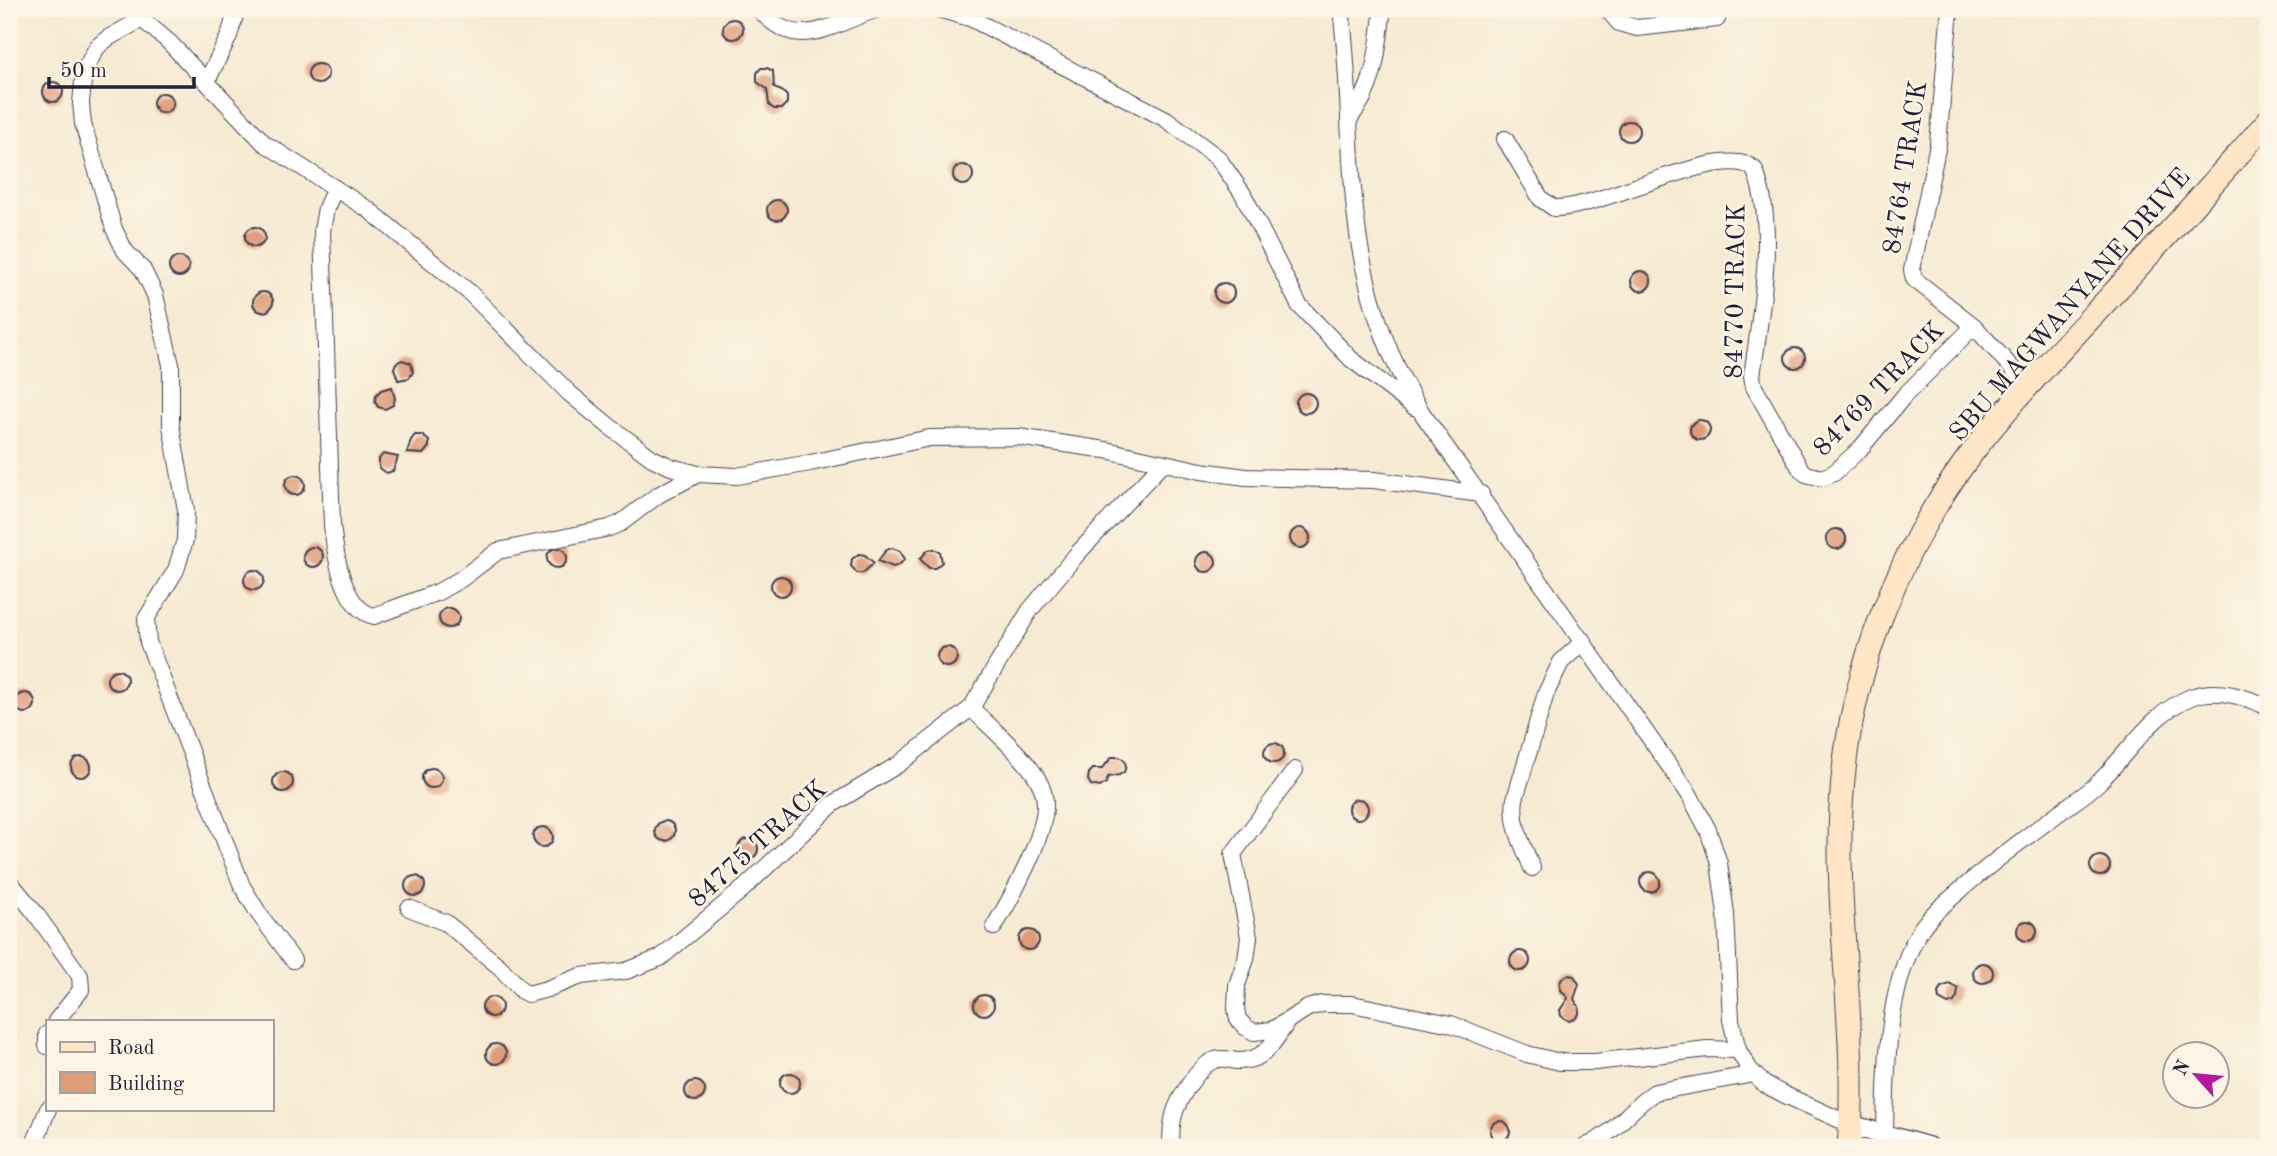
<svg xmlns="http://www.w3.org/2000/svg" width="2277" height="1156" font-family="'Old Standard TT',serif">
	<rect width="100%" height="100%" fill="#fcf5e5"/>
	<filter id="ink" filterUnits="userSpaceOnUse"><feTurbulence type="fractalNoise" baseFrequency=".0143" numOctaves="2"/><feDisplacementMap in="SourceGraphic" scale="14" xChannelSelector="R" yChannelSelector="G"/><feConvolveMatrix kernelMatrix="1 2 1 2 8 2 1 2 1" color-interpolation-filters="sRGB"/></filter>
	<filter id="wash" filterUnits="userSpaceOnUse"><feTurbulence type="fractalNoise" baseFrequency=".00686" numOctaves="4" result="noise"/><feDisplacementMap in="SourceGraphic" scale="28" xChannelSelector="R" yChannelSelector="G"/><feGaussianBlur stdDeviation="1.57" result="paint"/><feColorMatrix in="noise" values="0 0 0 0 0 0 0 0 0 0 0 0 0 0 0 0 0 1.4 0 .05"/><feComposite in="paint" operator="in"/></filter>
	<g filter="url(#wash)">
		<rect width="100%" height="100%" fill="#f6ead2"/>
		<g id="blocks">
			<g fill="#e09b77">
				<circle cx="733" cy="29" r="10"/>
				<circle cx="318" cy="74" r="10"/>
				<path d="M761 68H767L773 71 774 88 782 91 787 96V103L781 109H774L769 105 767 89 757 82V73Z"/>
				<circle cx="53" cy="92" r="10"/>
				<circle cx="163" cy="103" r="10"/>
				<circle cx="1629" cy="131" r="10"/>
				<circle cx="963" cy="175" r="10"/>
				<circle cx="777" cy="210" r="10"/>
				<circle cx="255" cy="237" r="10"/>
				<circle cx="179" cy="267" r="10"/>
				<circle cx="1641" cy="281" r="10"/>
				<circle cx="1224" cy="293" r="10"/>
				<circle cx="263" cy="302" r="10"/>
				<circle cx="1795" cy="358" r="10"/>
				<path d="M402 360 411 363 413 372 409 378 398 380 394 368 396 363Z"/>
				<path d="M392 387 395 399 393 405 385 409 378 407 375 401 376 395 381 390Z"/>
				<circle cx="1306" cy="403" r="10"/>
				<circle cx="1700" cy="430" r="10"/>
				<path d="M415 435H422L429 441V447L423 454 407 453 411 440Z"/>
				<path d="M383 454 398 457 393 471 387 473 379 468V459Z"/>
				<circle cx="295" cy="485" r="10"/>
				<circle cx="1300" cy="538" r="10"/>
				<circle cx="1836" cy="539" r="10"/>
				<circle cx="313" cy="557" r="10"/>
				<path d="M892 548 900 551 905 559 899 565 893 567 878 561 886 550Z"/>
				<circle cx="557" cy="558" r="10"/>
				<path d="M934 549 940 552 942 562 935 568H929L920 559 928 550Z"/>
				<circle cx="1206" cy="562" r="10"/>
				<path d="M859 554 865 555 874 563 863 573H857L851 566 852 559Z"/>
				<circle cx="254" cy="580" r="10"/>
				<circle cx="781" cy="586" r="10"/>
				<circle cx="449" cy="618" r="10"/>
				<circle cx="947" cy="657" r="10"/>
				<circle cx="117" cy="680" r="10"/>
				<circle cx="25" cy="703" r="10"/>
				<circle cx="1274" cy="753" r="10"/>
				<path d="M1112 757H1119L1124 760 1126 766 1124 772 1119 775 1108 777 1106 783 1100 787 1091 785 1088 780 1089 773 1093 769H1102Z"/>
				<circle cx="81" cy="767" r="10"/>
				<circle cx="432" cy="778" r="10"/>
				<circle cx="283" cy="782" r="10"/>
				<circle cx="1358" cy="809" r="10"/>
				<circle cx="665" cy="831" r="10"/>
				<circle cx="543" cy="837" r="10"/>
				<circle cx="748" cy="849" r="10"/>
				<circle cx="2100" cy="866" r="10"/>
				<circle cx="1650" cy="882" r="10"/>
				<circle cx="415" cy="886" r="10"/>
				<circle cx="2027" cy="931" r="10"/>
				<circle cx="1029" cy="940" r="10"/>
				<circle cx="1520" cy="961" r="10"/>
				<circle cx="1983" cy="973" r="10"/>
				<path d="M1568 975 1574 976 1579 984 1574 999 1579 1007V1014L1575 1019 1569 1021 1561 1016 1560 1010 1568 998 1561 990 1560 983 1562 978Z"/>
				<path d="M1950 984 1958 988 1957 997 1954 1002 1948 1004 1939 999 1938 993 1941 987Z"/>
				<circle cx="984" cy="1005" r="10"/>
				<circle cx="492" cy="1007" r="10"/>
				<circle cx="496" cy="1054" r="10"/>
				<circle cx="790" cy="1083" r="10"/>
				<circle cx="695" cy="1091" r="10"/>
				<circle cx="1500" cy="1131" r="10"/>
			</g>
		</g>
	</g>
	<g filter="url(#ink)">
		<use href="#blocks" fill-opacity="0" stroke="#424052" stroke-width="2"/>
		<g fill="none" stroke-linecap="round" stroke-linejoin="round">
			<defs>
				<g id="minor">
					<path d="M130 9 169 42 264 143 369 210 469 292 569 393 609 426 652 458 671 467 698 474 737 476 810 463 930 438 1018 437 1106 450 1201 471 1246 477 1374 480 1481 494"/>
					<path d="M759 9C798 55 832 23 878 9"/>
					<path d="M938 9 970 18 1166 119 1218 158 1243 194 1299 305 1351 359 1414 407"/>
					<path d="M1341 9C1353 100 1345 196 1368 285 1379 330 1397 373 1422 413L1689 794 1708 830 1719 863 1726 914 1731 1020 1738 1050 1750 1070 1764 1084 1785 1095 1851 1125"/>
					<path d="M1607 9 1619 23 1637 28 1717 19"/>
					<path d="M1950 9 1938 144 1912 270 1914 279 1974 326"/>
					<path d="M142 19 108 38 97 47 84 71 81 103 83 124 114 229 125 251 143 270 155 295 171 365V426L186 510 185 540 176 570 146 619 148 642 242 886 259 914 293 960"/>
					<path d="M207 81 229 36 237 9"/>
					<path d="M1350 118C1377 84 1377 50 1383 9"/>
					<path d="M1505 139 1541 199 1554 208C1595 211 1724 141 1754 169 1778 223 1760 318 1752 376L1754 387 1800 468 1806 474 1822 478 1834 473 1860 449 1904 396 1974 326 2028 386"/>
					<path d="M335 188 326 208 322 231 332 525C335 552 342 609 374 616L438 592 461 579 498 551 609 528 621 523 658 495 698 474"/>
					<path d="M971 708C991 728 1023 755 1037 778 1041 785 1045 795 1045 804 1046 835 1011 899 994 927"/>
					<path d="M1295 770 1233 854 1249 937 1246 959 1237 985 1236 1009 1238 1019 1245 1027 1254 1032 1272 1030 1308 1008 1322 1004H1352L1451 1024 1527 1054 1560 1062H1595L1707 1049 1738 1050"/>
					<path d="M1532 868C1523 845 1511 824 1515 799L1546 693 1561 662 1584 641"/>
					<path d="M9 881 36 914 80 976 81 990 56 1021"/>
					<path d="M409 908 446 923 500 967 522 991 528 994 547 989 581 976 626 971 660 958 743 889 833 804 899 764 971 708 1030 610 1078 553 1162 464"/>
					<path d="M47 1034V1046"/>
					<path d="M1885 1135C1886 1069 1886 991 1919 932 1928 917 1943 905 1956 894 1987 866 2022 840 2056 815 2070 804 2086 795 2098 783 2128 754 2151 713 2191 697 2217 687 2245 697 2268 707"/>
					<path d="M33 1147 48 1109"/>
					<path d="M1171 1147C1171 1137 1171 1125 1174 1115 1178 1099 1199 1065 1215 1060 1222 1057 1230 1060 1237 1061 1263 1062 1272 1045 1285 1025"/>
					<path d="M1585 1147C1618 1132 1627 1110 1655 1092L1754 1074"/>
				</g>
				<path id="tertiary" d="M1851 1125 1928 1147"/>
				<path id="secondary" d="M1849 1147C1858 1034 1835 920 1841 807 1847 677 1898 547 1978 445 2023 388 2074 336 2123 283 2172 230 2220 175 2268 121"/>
			</defs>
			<use href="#minor" stroke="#424052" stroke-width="18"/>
			<use href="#tertiary" stroke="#424052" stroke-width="22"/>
			<use href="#secondary" stroke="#424052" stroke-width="25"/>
			<use href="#minor" stroke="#fff" stroke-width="16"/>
			<use href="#tertiary" stroke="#fff" stroke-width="19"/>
			<use href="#secondary" stroke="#fee5c5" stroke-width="23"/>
		</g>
	</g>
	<g text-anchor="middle" stroke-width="5" stroke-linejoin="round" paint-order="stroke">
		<g font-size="26" fill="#22223b" stroke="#fcf5e5">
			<text transform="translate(1904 167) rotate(-81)" y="9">84764 TRACK</text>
			<text transform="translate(1734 291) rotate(-89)" y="9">84770 TRACK</text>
			<text transform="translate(2069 304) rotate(-49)" y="9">SBU MAGWANYANE DRIVE</text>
			<text transform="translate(1878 388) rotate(-46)" y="9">84769 TRACK</text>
			<text transform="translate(757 843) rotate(-42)" y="9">84775 TRACK</text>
		</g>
	</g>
	<rect width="2277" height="1156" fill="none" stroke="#fcf5e5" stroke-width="35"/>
	<rect x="46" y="1020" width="228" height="91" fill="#fcf5e5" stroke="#a5a1a1" stroke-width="2"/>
	<rect x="60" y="1042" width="35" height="10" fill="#fee5c5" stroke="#a5a1a1" stroke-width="2"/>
	<text x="108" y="1054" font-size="21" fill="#22223b">Road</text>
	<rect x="60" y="1072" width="35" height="21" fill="#e09b77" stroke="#a5a1a1" stroke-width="2"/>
	<text x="108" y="1090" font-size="21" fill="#22223b">Building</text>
	<g transform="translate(2196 1075) rotate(297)"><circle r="33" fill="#fcf5e5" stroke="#a5a1a1" stroke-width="2"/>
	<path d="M0-5L12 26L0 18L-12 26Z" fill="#b5179e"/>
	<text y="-10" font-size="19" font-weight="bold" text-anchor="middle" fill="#22223b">N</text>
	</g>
	<path d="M49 77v10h145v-10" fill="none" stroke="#22223b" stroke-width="3.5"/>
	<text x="60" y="77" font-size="21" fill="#22223b" stroke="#fcf5e5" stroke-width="5" paint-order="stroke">50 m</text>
</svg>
